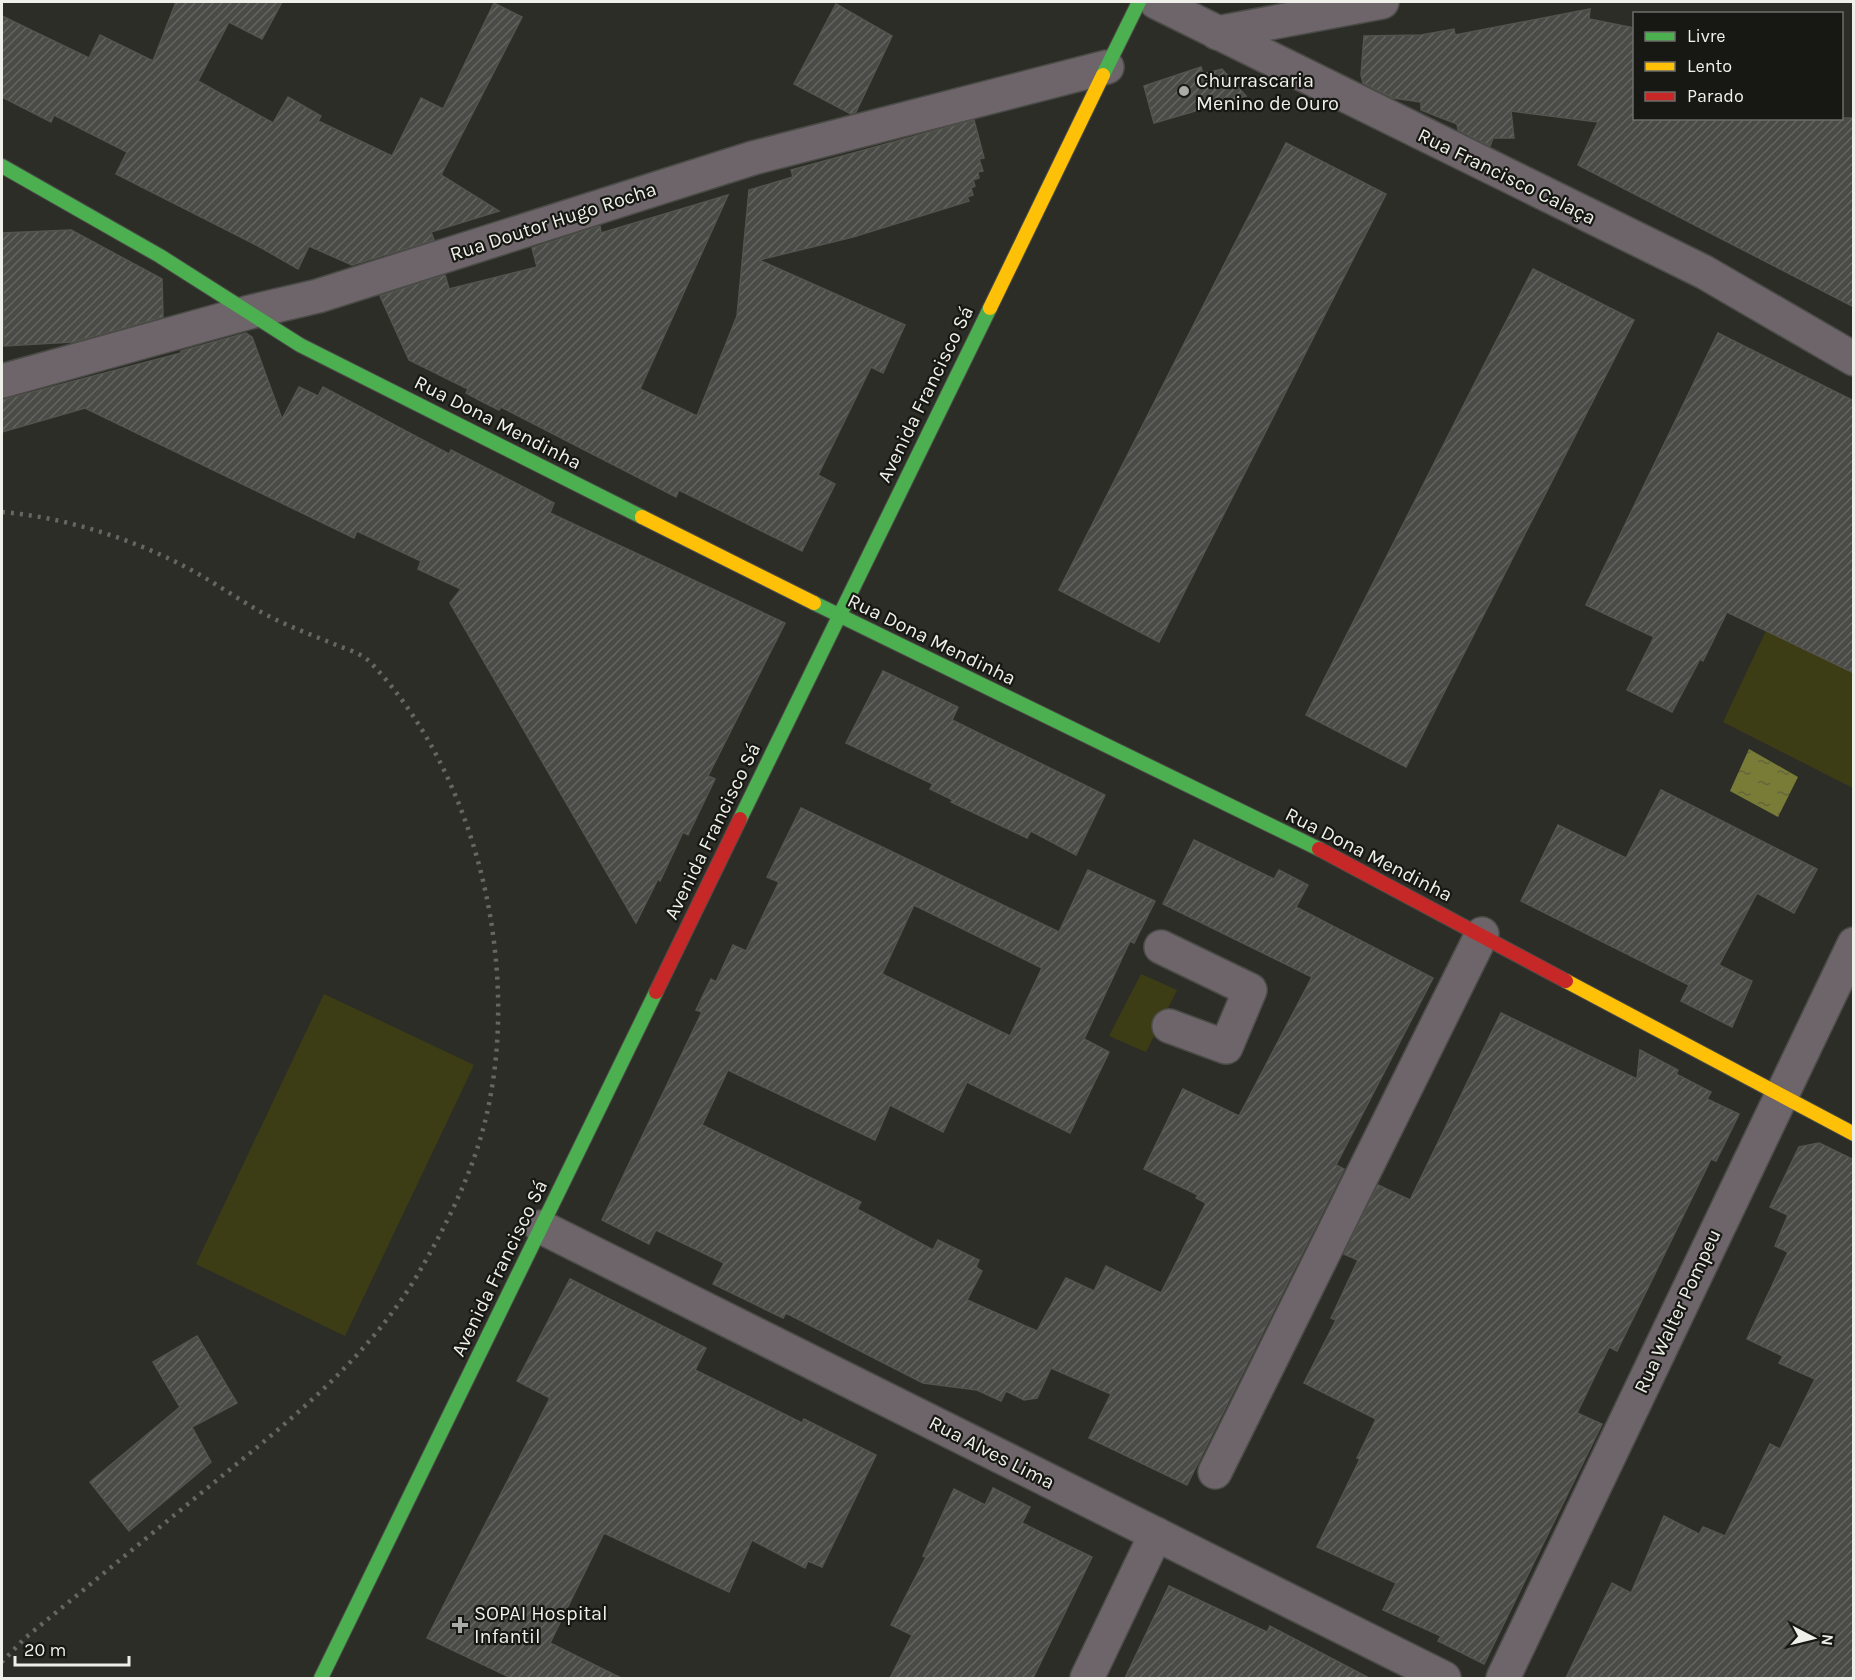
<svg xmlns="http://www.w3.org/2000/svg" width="1855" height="1680" font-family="Karla,sans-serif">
	<defs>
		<pattern id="water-ripples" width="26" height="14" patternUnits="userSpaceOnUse" patternTransform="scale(1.5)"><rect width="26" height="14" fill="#797c36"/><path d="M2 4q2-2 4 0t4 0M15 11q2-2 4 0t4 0" fill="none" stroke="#63653d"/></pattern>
		<pattern id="building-hatch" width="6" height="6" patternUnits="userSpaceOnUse" patternTransform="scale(1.5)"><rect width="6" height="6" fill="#4a4a46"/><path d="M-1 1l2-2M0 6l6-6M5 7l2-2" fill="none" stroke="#646461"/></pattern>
	</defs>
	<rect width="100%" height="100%" fill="#2d2d28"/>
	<g fill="#3d3d15">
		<path d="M1766 631 1853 670V788L1723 722Z"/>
		<path d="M1141 974 1177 990 1146 1052 1109 1036Z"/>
		<path d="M324 994 474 1065 345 1336 196 1264Z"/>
	</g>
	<path fill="url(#water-ripples)" d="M1749 749 1798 777 1778 817 1730 791Z"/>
	<g fill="url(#building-hatch)" stroke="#54544f" stroke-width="1.5" fill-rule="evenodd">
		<path d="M176 2H282L262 39 229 22 198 81 273 123 288 97 321 116 318 121 392 156 421 98 443 109 494 3 522 17 441 175 499 211 431 232 434 240 352 265 309 246 298 269 260 247 116 174 127 152 54 115 51 122 2 97V16L89 58 100 35 153 61Z"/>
		<path d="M836 4 892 36 856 112 851 114 794 84Z"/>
		<path d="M1590 9 1589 19 1635 28V118H1854V307L1578 165 1598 122 1511 111 1514 138H1493L1490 146 1458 130 1457 124 1421 110V102L1393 98 1363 83 1361 75 1364 36 1421 35 1454 29 1455 35Z"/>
		<path d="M1201 67 1203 74 1222 69 1246 96 1154 123 1144 86Z"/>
		<path d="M974 120 984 158 979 159 983 171 978 172 979 178 973 180 975 186 971 188 973 195 967 197 969 201 853 237 759 260 905 325 883 373 871 367 818 475 835 484 802 551 679 490 676 497 501 407 499 410 483 402 466 393 468 389 409 360 380 296 445 275 449 289 537 267 532 248 600 226 601 233 728 195 640 389 697 416 737 316 749 190 793 177 791 170Z"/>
		<path d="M1286 143 1386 194 1159 642 1059 590Z"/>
		<path d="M71 230 162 279 163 317 73 342 4 346 2 233Z"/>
		<path d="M1533 269 1634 320 1406 767 1306 715Z"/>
		<path d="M246 333 252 337 282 419 299 387 318 396 323 387 449 454 451 450 535 493 554 503 550 513 785 623 708 776 715 779 688 835 683 832 660 881 658 879 636 923 450 603 461 589 418 569 421 561 357 531 354 538 85 408 2 432V400L181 353V351Z"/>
		<path d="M1718 333 1854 401V673L1727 612 1703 661 1700 659 1672 712 1627 690 1654 637 1586 605Z"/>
		<path d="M883 671 958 707 952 720 1105 795 1076 855 1031 831 1027 838 951 802 953 800 930 789 933 784 846 743Z"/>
		<path d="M1661 790 1817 869 1794 913 1757 893 1719 965 1752 981 1732 1027 1681 1001 1689 985 1521 901 1558 825 1626 858Z"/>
		<path d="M801 808 1059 932 1088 870 1155 901 1134 943 1130 941 1084 1039 1109 1052 1070 1133 967 1082 943 1132 890 1105 875 1140 728 1070 702 1125 861 1202 857 1209 933 1250 938 1240 979 1260 976 1267 982 1271 967 1300 1037 1331 1066 1278 1094 1291 1106 1266 1161 1293 1206 1203 1196 1198 1198 1195 1144 1169 1183 1089 1239 1116 1312 977 1163 904 1194 840 1274 879 1279 870 1308 885 1296 907 1433 978 1336 1165 1344 1169 1187 1485 1089 1438 1111 1394 1051 1368 1037 1398 1024 1400 1006 1391 1001 1401 977 1390 923 1383 786 1313 783 1318 713 1284 724 1263 656 1230 649 1244 602 1220 702 1012 696 1010 711 979 716 982 733 945 746 951 779 882 767 877ZM914 905 1042 968 1010 1036 882 974Z"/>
		<path d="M1501 1013 1637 1079 1640 1050 1678 1070 1676 1074 1711 1092 1707 1099 1739 1114 1716 1161 1711 1159 1617 1351 1609 1347 1577 1413 1602 1424 1484 1664 1438 1641 1441 1636 1383 1610 1396 1583 1317 1547 1360 1459 1357 1458 1376 1419 1304 1383 1336 1320 1331 1318 1358 1260 1344 1254 1378 1185 1410 1200Z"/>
		<path d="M1819 1143 1854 1160V1678H1566L1612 1583 1631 1593 1664 1516 1699 1534 1703 1527 1725 1536 1770 1444 1780 1449 1815 1379 1779 1363 1783 1356 1747 1339 1788 1252 1775 1246 1788 1215 1770 1207 1799 1147Z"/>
		<path d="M570 1279 706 1348 695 1370 802 1423 804 1419 876 1455 822 1567 808 1561 805 1568 752 1540 729 1592 604 1533 550 1643 621 1678H511L427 1638 550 1398 517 1381Z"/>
		<path d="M197 1336 237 1403 192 1427 211 1462 129 1531 90 1482 180 1407 153 1362Z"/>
		<path d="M993 1488 1030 1507 1022 1523 1092 1557 1033 1678H890L912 1635 891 1625 926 1557 923 1556 954 1489 985 1505Z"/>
		<path d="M1169 1586 1267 1632 1270 1626 1369 1678H1125Z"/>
	</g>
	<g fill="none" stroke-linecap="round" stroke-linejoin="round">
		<defs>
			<g id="street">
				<path d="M1156 2 1704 272 1854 359"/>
				<path d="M1217 33 1382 2"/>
				<path d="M2 381 250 312 318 296 753 158 1107 67"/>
				<path d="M1161 947 1250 990 1226 1047 1169 1026"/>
				<path d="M541 1227 1444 1678"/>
				<path d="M1215 1472 1482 934"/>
				<path d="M1087 1678 1156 1534"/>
				<path d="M1503 1678 1854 944"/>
			</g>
			<g id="fast">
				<path d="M1103 75 1139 2"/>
				<path d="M2 166 160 256 300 345 642 517"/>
				<path d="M814 603 1319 849"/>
				<path d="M740 819 990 308"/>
				<path d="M321 1678 656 992"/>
			</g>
			<g id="slow">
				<path d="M990 308 1103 75"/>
				<path d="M642 517 814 603"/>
				<path d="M1566 981 1854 1134"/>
			</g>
			<g id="jam">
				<path d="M1319 849 1566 981"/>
				<path d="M656 992 740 819"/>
			</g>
		</defs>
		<use href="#street" stroke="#4b4b48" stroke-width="36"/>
		<use href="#fast" stroke="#4b4b48" stroke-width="16"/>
		<use href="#slow" stroke="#4b4b48" stroke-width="16"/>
		<use href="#jam" stroke="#4b4b48" stroke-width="16"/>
		<use href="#street" stroke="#6e656b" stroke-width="33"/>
		<use href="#fast" stroke="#4caf50" stroke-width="14"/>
		<use href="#slow" stroke="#ffc107" stroke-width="14"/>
		<use href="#jam" stroke="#c62828" stroke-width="14"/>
		<path stroke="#686664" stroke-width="4.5" stroke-dasharray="3 6" stroke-linecap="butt" d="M2 512C61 517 124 536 178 563 204 576 229 593 254 608 279 623 307 633 334 644 346 649 361 653 370 662 486 782 530 1002 474 1158 460 1198 439 1238 418 1274 366 1361 288 1422 211 1485 149 1536 87 1587 25 1638L2 1662"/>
	</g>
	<g fill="#abaca5" stroke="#171713" stroke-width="2">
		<circle cx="1184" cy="91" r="6"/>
		<path d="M457 1616h6v6h6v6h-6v6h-6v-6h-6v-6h6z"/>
	</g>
	<g text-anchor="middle" stroke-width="4.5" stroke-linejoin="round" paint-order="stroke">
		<g font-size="20" fill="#eff0e9" stroke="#171713" text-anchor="start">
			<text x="1196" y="87">Churrascaria<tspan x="1196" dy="23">Menino de Ouro</tspan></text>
			<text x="474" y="1620">SOPAI Hospital<tspan x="474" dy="23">Infantil</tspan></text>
		</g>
		<g font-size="20" fill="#eff0e9" stroke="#171713">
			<text transform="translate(1507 176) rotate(26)" y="7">Rua Francisco Calaça</text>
			<text transform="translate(553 221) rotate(-18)" y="7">Rua Doutor Hugo Rocha</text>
			<text transform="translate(925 394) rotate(-64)" y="7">Avenida Francisco Sá</text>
			<text transform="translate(498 422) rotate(27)" y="7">Rua Dona Mendinha</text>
			<text transform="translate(932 639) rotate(26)" y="7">Rua Dona Mendinha</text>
			<text transform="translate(712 831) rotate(-64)" y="7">Avenida Francisco Sá</text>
			<text transform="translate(1369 854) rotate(27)" y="7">Rua Dona Mendinha</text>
			<text transform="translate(499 1268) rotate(-64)" y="7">Avenida Francisco Sá</text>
			<text transform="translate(1677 1311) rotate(-65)" y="7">Rua Walter Pompeu</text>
			<text transform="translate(992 1452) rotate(27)" y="7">Rua Alves Lima</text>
		</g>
	</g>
	<rect width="1855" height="1680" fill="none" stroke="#eff0e9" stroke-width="6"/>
	<rect x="1633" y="12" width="210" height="108" fill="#171713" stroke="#6d6e69" stroke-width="1.5"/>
	<rect x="1645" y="32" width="30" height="9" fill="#4caf50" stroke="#6d6e69" stroke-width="1.5"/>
	<text x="1687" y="42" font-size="18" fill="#eff0e9">Livre</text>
	<rect x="1645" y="62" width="30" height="9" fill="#ffc107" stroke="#6d6e69" stroke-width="1.5"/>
	<text x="1687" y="72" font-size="18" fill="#eff0e9">Lento</text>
	<rect x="1645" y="92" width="30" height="9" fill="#c62828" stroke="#6d6e69" stroke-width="1.5"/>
	<text x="1687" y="102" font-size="18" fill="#eff0e9">Parado</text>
	<g transform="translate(1813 1638) rotate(97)" stroke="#171713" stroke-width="4.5" paint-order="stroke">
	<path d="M0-4.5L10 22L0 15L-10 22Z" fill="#eff0e9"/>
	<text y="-9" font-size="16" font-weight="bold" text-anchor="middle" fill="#eff0e9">N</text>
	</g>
	<path d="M15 1656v9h114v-9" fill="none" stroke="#eff0e9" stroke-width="3"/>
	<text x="24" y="1656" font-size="18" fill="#eff0e9" stroke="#171713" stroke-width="4.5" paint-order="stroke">20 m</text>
</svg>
